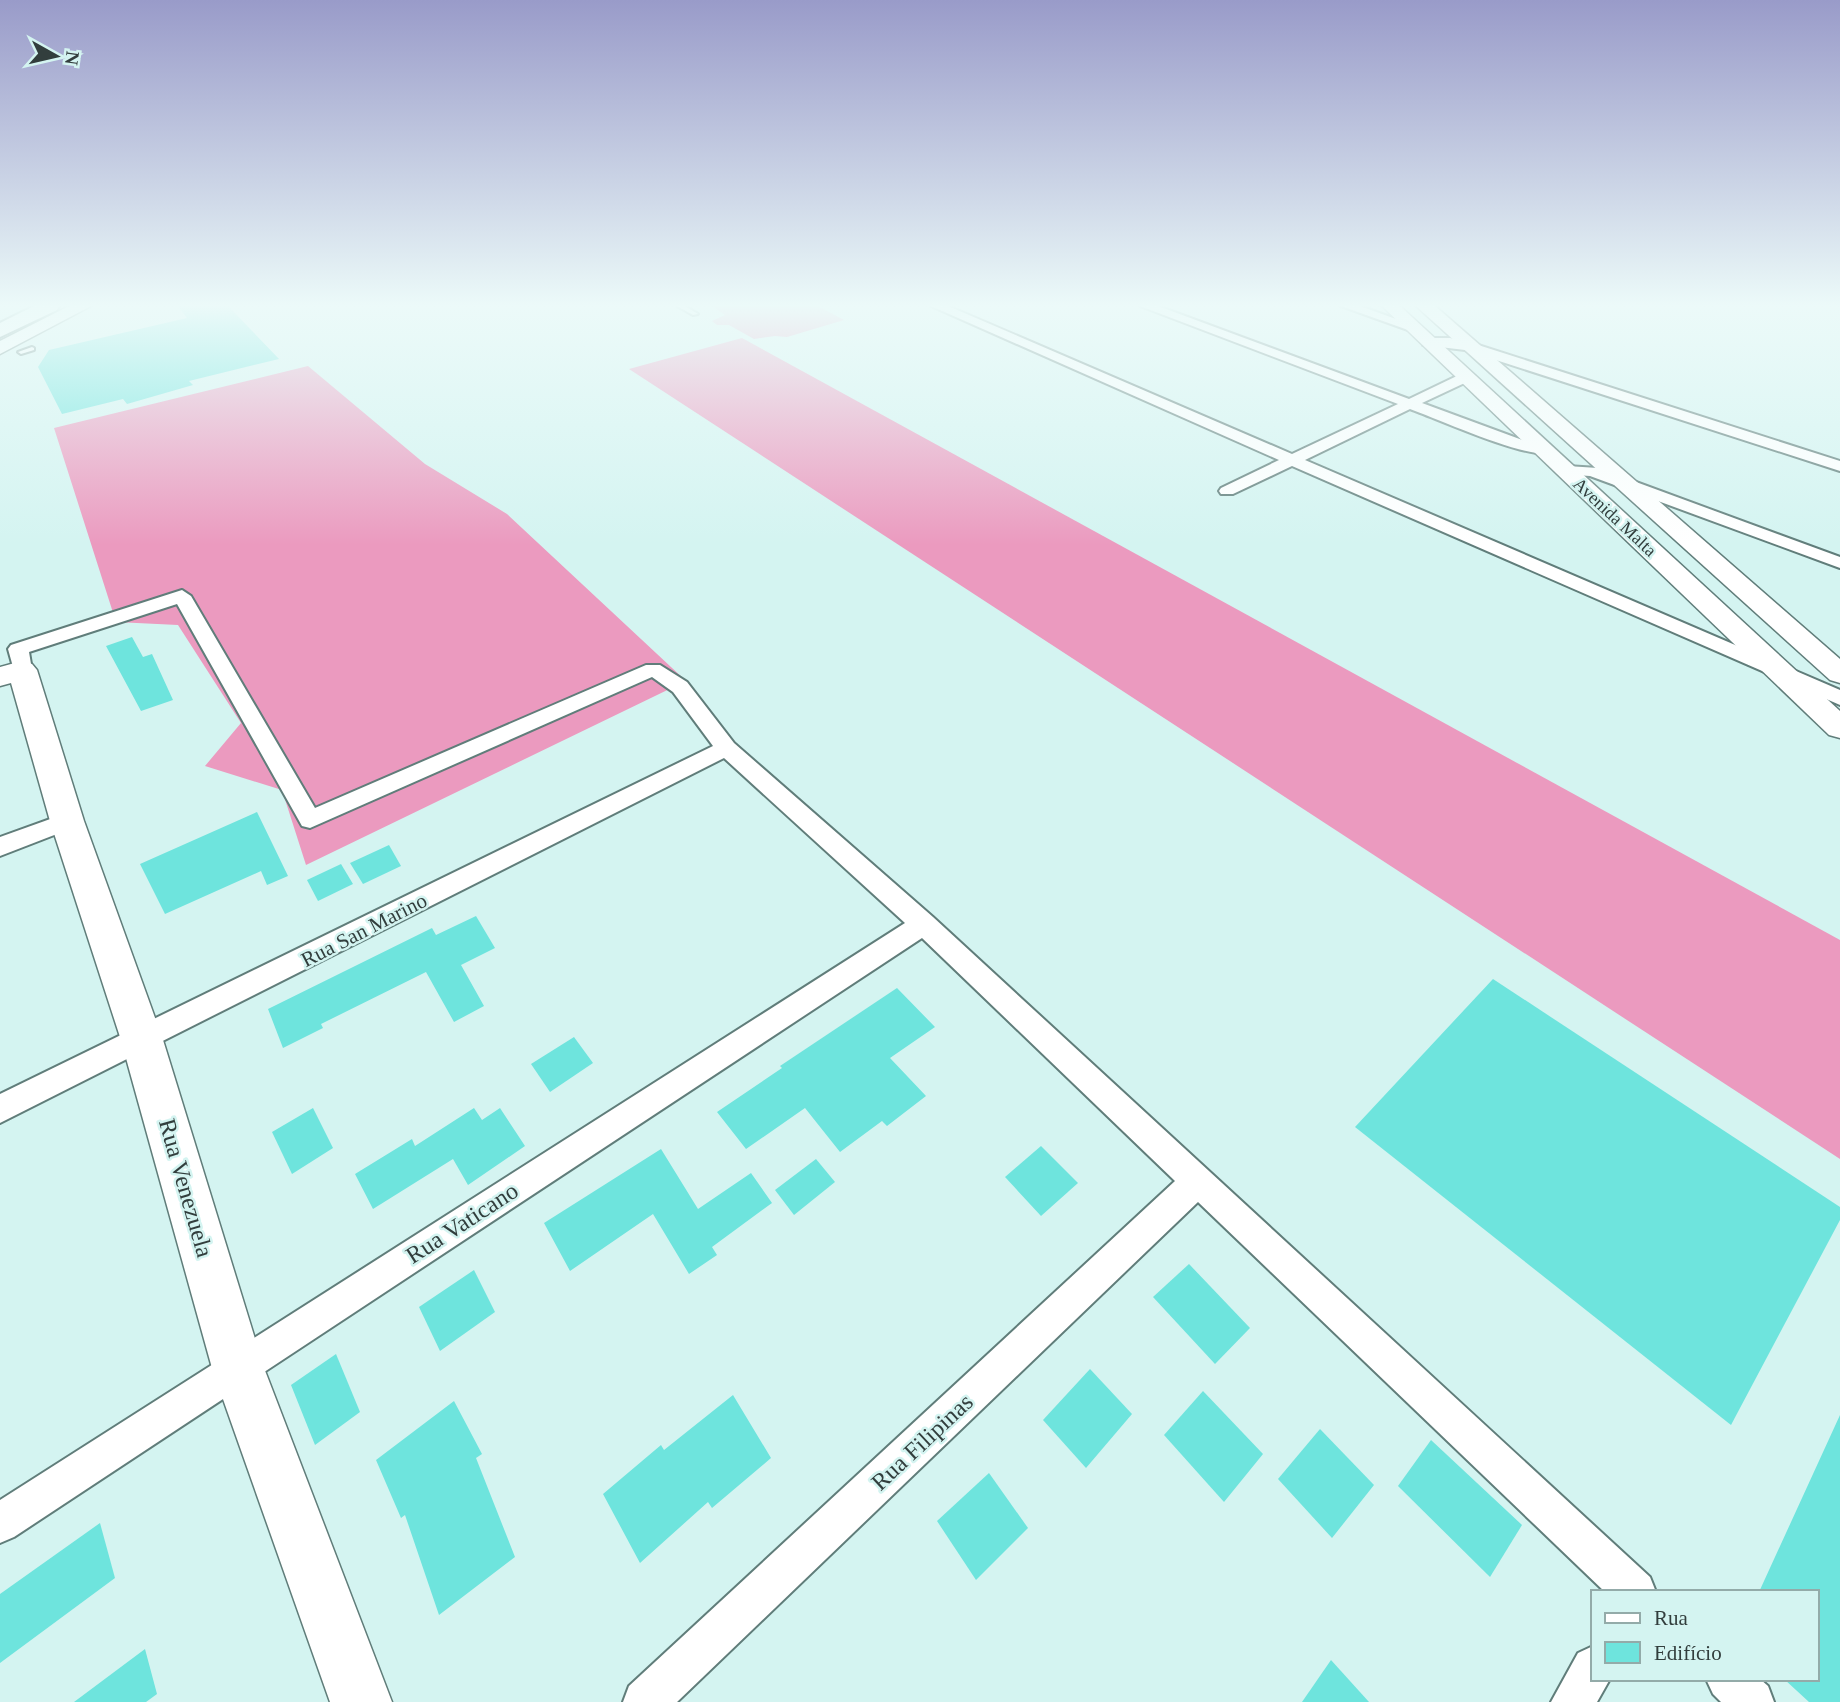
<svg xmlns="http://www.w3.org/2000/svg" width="1840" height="1702" font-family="'Times New Roman',serif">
	<rect width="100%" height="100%" fill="#d4f4f1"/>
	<g fill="#eb9abf">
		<path d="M712 306H818L844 320 787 337 775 336 754 339 729 325H717L712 321 725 315Z"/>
		<path d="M742 338 1840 940V1159L629 369Z"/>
		<path d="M308 366 425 464 507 514 686 681 306 865 282 790 205 766 241 723 178 625 116 622 54 428Z"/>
	</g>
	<g fill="#6ee4dd">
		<path d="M178 306H228L279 359 189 381 193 385 127 404 123 399 62 414 38 367 49 350 187 318Z"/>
		<path d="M132 637 143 657 152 654 173 700 141 711 106 646Z"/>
		<path d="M257 812 288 876 267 885 261 871 165 914 140 864Z"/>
		<path d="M389 845 401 866 363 884 350 863Z"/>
		<path d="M341 864 353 884 318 901 307 880Z"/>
		<path d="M476 916 495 948 461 965 484 1006 454 1022 426 972 321 1024 323 1028 283 1048 268 1009 432 928 436 935Z"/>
		<path d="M1493 979 1840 1207V1220L1731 1425 1355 1127Z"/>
		<path d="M897 988 935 1027 890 1058 926 1096 887 1126 882 1121 840 1152 805 1108 746 1149 717 1112 782 1068 780 1066Z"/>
		<path d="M574 1037 593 1063 550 1092 531 1064Z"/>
		<path d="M313 1108 333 1148 292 1174 272 1132Z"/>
		<path d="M474 1108 482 1120 500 1108 525 1146 468 1185 453 1159 373 1209 355 1174 412 1139 415 1146Z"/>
		<path d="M1041 1146 1078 1183 1041 1216 1005 1177Z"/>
		<path d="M661 1149 698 1209 751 1173 772 1203 712 1247 717 1255 689 1274 653 1214 570 1271 544 1223Z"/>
		<path d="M816 1159 835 1182 794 1215 775 1190Z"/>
		<path d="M1189 1264 1250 1328 1215 1364 1153 1297Z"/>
		<path d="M474 1270 495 1312 440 1351 419 1307Z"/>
		<path d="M336 1354 360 1412 315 1445 291 1385Z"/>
		<path d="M1090 1369 1132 1414 1086 1468 1043 1420Z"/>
		<path d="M1203 1391 1263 1454 1224 1502 1164 1435Z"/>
		<path d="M733 1395 771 1458 712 1508 708 1502 640 1563 603 1494 661 1445 664 1450Z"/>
		<path d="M454 1401 482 1454 476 1458 515 1557 439 1615 405 1515 401 1518 376 1460Z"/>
		<path d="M1840 1415V1702H1809L1784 1679H1817V1592H1759Z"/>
		<path d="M1320 1429 1374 1485 1332 1538 1278 1479Z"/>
		<path d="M1431 1440 1522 1525 1490 1577 1398 1486Z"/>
		<path d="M989 1473 1028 1528 976 1580 937 1521Z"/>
		<path d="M100 1523 115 1578 0 1663V1594Z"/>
		<path d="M145 1649 157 1694 146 1702H74Z"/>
		<path d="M1331 1660 1369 1702H1302Z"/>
	</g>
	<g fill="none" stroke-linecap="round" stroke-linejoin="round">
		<defs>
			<g id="lane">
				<path d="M677 306H685L698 314 693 315Z"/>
				<path d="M32 347 34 348V350L21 354 18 352Z"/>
			</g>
			<g id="street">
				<path d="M931 306H948L1292 454 1398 404 1140 306H1158L1409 399 1461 374H1471V380L1422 403 1525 441 1550 447 1553 450 1550 453C1526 459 1438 419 1410 409L1305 460 1840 690V705L1292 466 1233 494H1221L1219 491 1221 488 1279 460Z"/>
				<path d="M1341 306H1360L1418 327 1416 330H1408Z"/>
				<path d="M1428 338H1450L1475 344 1840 461V471L1465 350 1423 345V339Z"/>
				<path d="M1567 466 1598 468 1840 557V568L1590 476 1561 474 1559 471 1561 468Z"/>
				<path d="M182 590 191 596 315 808 646 665H660L687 682 734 743 933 917 1650 1577 1656 1592H1605L1198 1202 677 1702H623L629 1686 1175 1181 922 938 14 1537 0 1543V1500L905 923 724 758 0 1123V1094L713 746 673 692 652 677 310 828 302 826 177 604 29 652 32 670 29 674H15L8 649 11 645Z"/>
				<path d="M67 813 75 815 79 821 75 827 0 856V837Z"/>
				<path d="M1593 1646V1679H1610L1597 1702H1551L1578 1653Z"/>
				<path d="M1706 1679H1760L1768 1686 1774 1702H1721L1713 1694Z"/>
			</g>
			<g id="secondary">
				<path d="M69 306H91L0 354V341Z"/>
				<path d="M1382 306H1400L1840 711V738L1829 735Z"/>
				<path d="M1416 306H1435L1840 659V683L1830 680Z"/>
				<path d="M22 661 32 664 37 670 84 821 163 1040 264 1368 392 1702H330L212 1368 121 1040 50 821 11 683 0 686V667Z"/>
			</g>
			<path id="highway" d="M34 306H59L57 310 0 337V323Z"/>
		</defs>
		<use href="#lane" stroke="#607d7a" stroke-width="4"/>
		<use href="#street" stroke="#607d7a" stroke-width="4"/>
		<use href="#secondary" stroke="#607d7a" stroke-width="3"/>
		<use href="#highway" stroke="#607d7a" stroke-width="4"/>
		<use href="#lane" fill="#fff" fill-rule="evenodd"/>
		<use href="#street" fill="#fff" fill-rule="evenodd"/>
		<use href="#secondary" fill="#fff" fill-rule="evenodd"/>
		<use href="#highway" fill="#fff" fill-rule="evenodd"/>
	</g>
	<linearGradient id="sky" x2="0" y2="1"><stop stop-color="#999bc9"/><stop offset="0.56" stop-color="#ecfaf9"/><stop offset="1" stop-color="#ecfaf9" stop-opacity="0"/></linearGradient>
	<rect width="1840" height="545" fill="url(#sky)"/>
	<g text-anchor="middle" stroke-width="5" stroke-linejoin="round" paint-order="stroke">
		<g font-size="18" fill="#323e3d" stroke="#d4f4f1">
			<text transform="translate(1615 517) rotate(43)" y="6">Avenida Malta</text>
		</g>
		<g font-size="21" fill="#323e3d" stroke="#d4f4f1">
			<text transform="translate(364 930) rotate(-27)" y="7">Rua San Marino</text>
		</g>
		<g font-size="24" fill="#323e3d" stroke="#d4f4f1">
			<text transform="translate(186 1188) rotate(74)" y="8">Rua Venezuela</text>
			<text transform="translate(462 1223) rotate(-33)" y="8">Rua Vaticano</text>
			<text transform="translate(922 1442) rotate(-43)" y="8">Rua Filipinas</text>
		</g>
	</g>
	<rect x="1591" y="1590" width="228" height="91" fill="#d4f4f1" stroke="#93aba9" stroke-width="2"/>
	<rect x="1605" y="1613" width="35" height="10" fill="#ffffff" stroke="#93aba9" stroke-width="2"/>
	<text x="1654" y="1625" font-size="21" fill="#323e3d">Rua</text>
	<rect x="1605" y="1642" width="35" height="21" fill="#6ee4dd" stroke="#93aba9" stroke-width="2"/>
	<text x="1654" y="1660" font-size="21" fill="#323e3d">Edifício</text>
	<g transform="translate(56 56) rotate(98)" stroke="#d4f4f1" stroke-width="5" paint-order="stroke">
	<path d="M0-5L12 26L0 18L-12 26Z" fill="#323e3d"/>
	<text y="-10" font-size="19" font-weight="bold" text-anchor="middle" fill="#323e3d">N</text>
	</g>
</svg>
